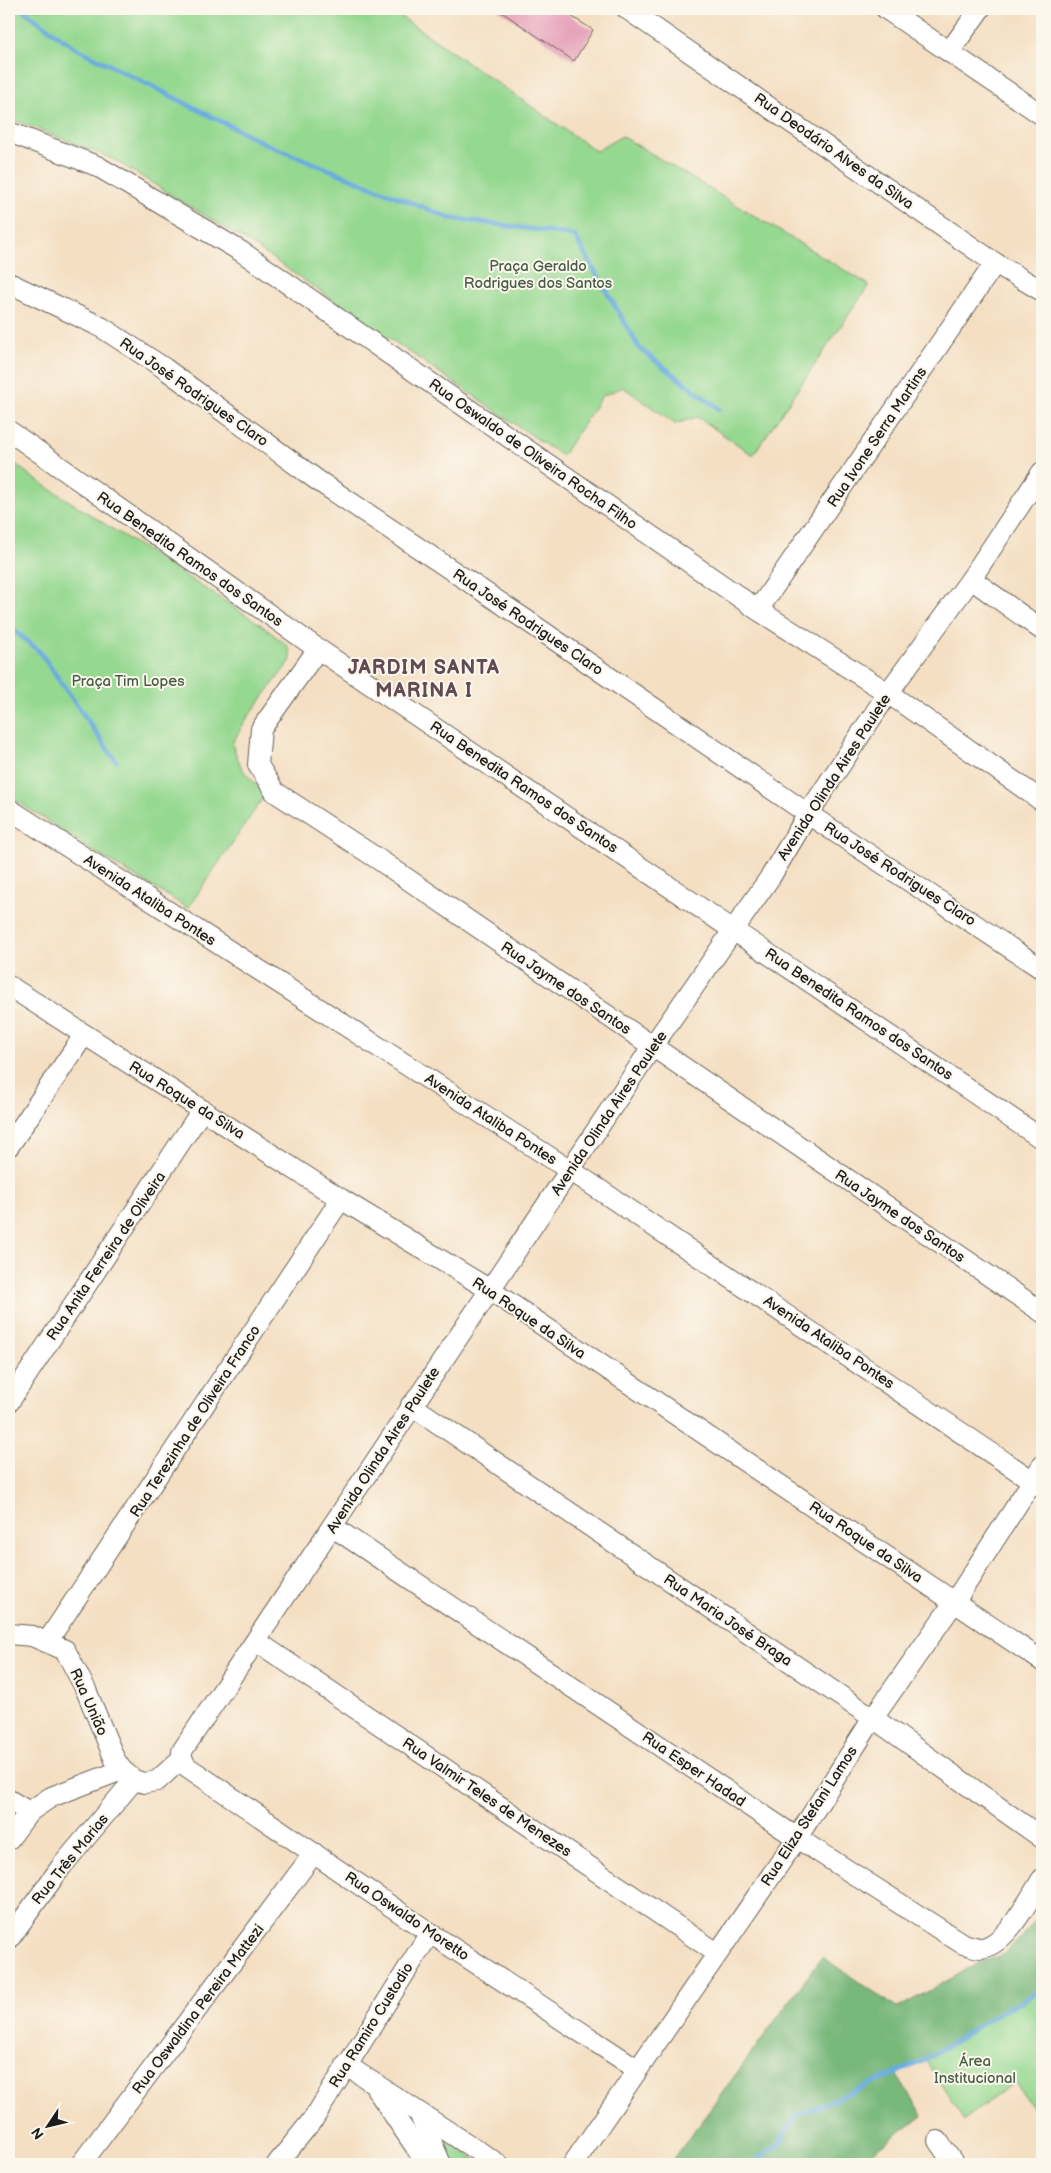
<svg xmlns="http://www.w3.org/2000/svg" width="1051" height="2173" font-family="'Balsamiq Sans',sans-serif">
	<rect width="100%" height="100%" fill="#fbf7ec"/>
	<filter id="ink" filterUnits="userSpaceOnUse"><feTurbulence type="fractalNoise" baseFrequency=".02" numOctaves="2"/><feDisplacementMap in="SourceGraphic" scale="10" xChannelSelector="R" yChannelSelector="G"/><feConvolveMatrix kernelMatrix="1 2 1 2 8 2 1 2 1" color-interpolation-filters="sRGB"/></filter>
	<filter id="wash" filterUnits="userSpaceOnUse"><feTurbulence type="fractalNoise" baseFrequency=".0096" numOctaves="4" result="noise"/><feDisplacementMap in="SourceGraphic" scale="20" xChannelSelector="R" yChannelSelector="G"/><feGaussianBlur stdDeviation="1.12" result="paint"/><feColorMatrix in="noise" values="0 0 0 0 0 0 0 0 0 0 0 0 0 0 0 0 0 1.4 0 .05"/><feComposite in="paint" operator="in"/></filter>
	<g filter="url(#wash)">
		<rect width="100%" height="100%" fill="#f4dfc3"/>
		<g fill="#95d890" stroke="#587a56">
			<path d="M9 9H405L400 16 596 151 622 136 869 285 753 455 697 417 675 424 623 387 602 396 562 456 248 242 111 158 9 118Z"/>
			<path d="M9 459 32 477 260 624 289 647 291 660 245 721 232 744 242 769 265 795 188 908 99 855 9 796Z"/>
			<path d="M1042 1990V2123L1015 2082 964 2120 925 2060 995 2015Z"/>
			<path d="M442 2138 484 2164H454Z"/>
		</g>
		<path fill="#78b87a" stroke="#4a6a4b" d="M1042 1910V1989L995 2015 925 2060 896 2073 923 2116 855 2164H670L822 1957 898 2008 979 1963 1002 1955 1023 1936Z"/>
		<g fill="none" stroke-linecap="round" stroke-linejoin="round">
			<g stroke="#6aacde" stroke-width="5">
				<path d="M22 9 72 46 268 145 450 218 574 235 640 349 719 409"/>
				<path d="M9 626 39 651 116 761"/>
				<path d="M752 2164 779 2143 796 2116 925 2060 995 2015 1042 1990"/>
			</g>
		</g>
		<g id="blocks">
			<path fill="#e7a3bc" d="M497 9H560L593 30 574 61Z"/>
		</g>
	</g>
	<g filter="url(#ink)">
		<use href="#blocks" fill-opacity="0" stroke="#686056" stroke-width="1"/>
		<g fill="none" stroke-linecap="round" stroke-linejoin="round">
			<defs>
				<g id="minor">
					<path d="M627 9 995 263 1042 291"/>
					<path d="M886 9 1042 115"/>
					<path d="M949 52 980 9"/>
					<path d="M9 132 97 166 242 252 758 610 888 693 1042 801"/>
					<path d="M9 283 101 327 164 368 317 480 526 620 808 814 1042 969"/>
					<path d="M9 431 318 649 1042 1139"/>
					<path d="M971 579 1042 630"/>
					<path d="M758 610 995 263"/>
					<path d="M318 649 261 729 258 765 275 792 378 859 1042 1312"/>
					<path d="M9 809 582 1178 1042 1487"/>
					<path d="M9 986 341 1199 490 1290 1042 1661"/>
					<path d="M9 1146 84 1035"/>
					<path d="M9 1402 202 1110"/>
					<path d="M411 1405 873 1718 1042 1838"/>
					<path d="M333 1527 797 1838 963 1944C969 1945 976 1948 982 1948 1007 1944 1029 1899 1042 1879"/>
					<path d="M9 1634 32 1636 65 1650 86 1690 115 1760 122 1770 134 1780 144 1783 157 1781 182 1758"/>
					<path d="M256 1641 717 1953"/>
					<path d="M47 1642 341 1199"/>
					<path d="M182 1758V1751L652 1047 771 876 808 814 888 693 971 579 1042 472"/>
					<path d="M182 1758 186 1766 430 1933 637 2069"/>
					<path d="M9 1800 29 1812"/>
					<path d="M9 1839 29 1812 51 1797 122 1770"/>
					<path d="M9 1939 61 1867 134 1780"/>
					<path d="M346 2065 498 2164"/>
					<path d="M377 2090 427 2164"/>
					<path d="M419 2113 441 2164"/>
					<path d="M938 2141 954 2164"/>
					<path d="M81 2164 314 1853"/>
					<path d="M277 2164 314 2118 430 1933"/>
					<path d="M573 2164 797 1838 873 1718 955 1601 1042 1466"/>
				</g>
			</defs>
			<use href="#minor" stroke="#686056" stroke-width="22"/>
			<use href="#minor" stroke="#fff" stroke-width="20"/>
		</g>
	</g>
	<g text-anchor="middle" stroke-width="4" stroke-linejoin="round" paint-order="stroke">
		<g font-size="15" fill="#1c1c1c" stroke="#fbf7ec">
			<text transform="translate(834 151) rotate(35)" y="5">Rua Deodário Alves da Silva</text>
			<text transform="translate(194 392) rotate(35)" y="5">Rua José Rodrigues Claro</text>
			<text transform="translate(877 437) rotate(-56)" y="5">Rua Ivone Serra Martins</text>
			<text transform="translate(533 454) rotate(35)" y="5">Rua Oswaldo de Oliveira Rocha Filho</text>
			<text transform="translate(190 559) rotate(35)" y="5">Rua Benedita Ramos dos Santos</text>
			<text transform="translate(528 622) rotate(34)" y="5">Rua José Rodrigues Claro</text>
			<text transform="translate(834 777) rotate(-57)" y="5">Avenida Olinda Aires Paulete</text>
			<text transform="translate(524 787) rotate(34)" y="5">Rua Benedita Ramos dos Santos</text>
			<text transform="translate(900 874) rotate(33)" y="5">Rua José Rodrigues Claro</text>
			<text transform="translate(150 900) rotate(33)" y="5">Avenida Ataliba Pontes</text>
			<text transform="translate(566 988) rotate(34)" y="5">Rua Jayme dos Santos</text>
			<text transform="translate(859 1014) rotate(34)" y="5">Rua Benedita Ramos dos Santos</text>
			<text transform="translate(187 1100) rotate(32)" y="5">Rua Roque da Silva</text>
			<text transform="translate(609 1113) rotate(-56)" y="5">Avenida Olinda Aires Paulete</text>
			<text transform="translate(491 1119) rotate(33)" y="5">Avenida Ataliba Pontes</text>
			<text transform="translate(900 1216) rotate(34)" y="5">Rua Jayme dos Santos</text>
			<text transform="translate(106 1256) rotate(-56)" y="5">Rua Anita Ferreira de Oliveira</text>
			<text transform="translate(529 1318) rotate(34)" y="5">Rua Roque da Silva</text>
			<text transform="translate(829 1342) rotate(34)" y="5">Avenida Ataliba Pontes</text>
			<text transform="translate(195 1421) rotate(-57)" y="5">Rua Terezinha de Oliveira Franco</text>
			<text transform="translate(383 1450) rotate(-57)" y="5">Avenida Olinda Aires Paulete</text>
			<text transform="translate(866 1542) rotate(34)" y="5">Rua Roque da Silva</text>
			<text transform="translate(728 1620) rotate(34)" y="5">Rua Maria José Braga</text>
			<text transform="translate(89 1702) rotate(66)" y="5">Rua União</text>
			<text transform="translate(694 1769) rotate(34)" y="5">Rua Esper Hadad</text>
			<text transform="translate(487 1797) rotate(34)" y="5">Rua Valmir Teles de Menezes</text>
			<text transform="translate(809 1816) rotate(-57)" y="5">Rua Eliza Stefani Lamos</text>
			<text transform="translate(70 1859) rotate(-51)" y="5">Rua Três Marias</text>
			<text transform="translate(407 1916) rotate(34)" y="5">Rua Oswaldo Moretto</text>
			<text transform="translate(198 2009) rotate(-53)" y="5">Rua Oswaldina Pereira Mattezi</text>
			<text transform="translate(371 2025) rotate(-58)" y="5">Rua Ramiro Custodio</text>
		</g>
		<g font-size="15" fill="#465e45" stroke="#fbf7ec">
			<text x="538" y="271">Praça Geraldo<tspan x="538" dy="17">Rodrigues dos Santos</tspan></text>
			<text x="128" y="686">Praça Tim Lopes</text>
			<text x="975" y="2066">Área<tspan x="975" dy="17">Institucional</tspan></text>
		</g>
		<g font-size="20" font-weight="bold" letter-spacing="1" fill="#634b54" stroke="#fbf7ec">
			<text x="424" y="674">JARDIM SANTA<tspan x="424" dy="23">MARINA I</tspan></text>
		</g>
	</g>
	<rect width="1051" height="2173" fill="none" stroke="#fbf7ec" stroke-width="30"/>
	<g transform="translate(48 2126) rotate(235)" stroke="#fbf7ec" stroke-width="4" paint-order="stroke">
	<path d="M0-4L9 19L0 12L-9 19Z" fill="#1c1c1c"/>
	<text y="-8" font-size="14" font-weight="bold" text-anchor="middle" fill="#1c1c1c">N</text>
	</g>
</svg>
